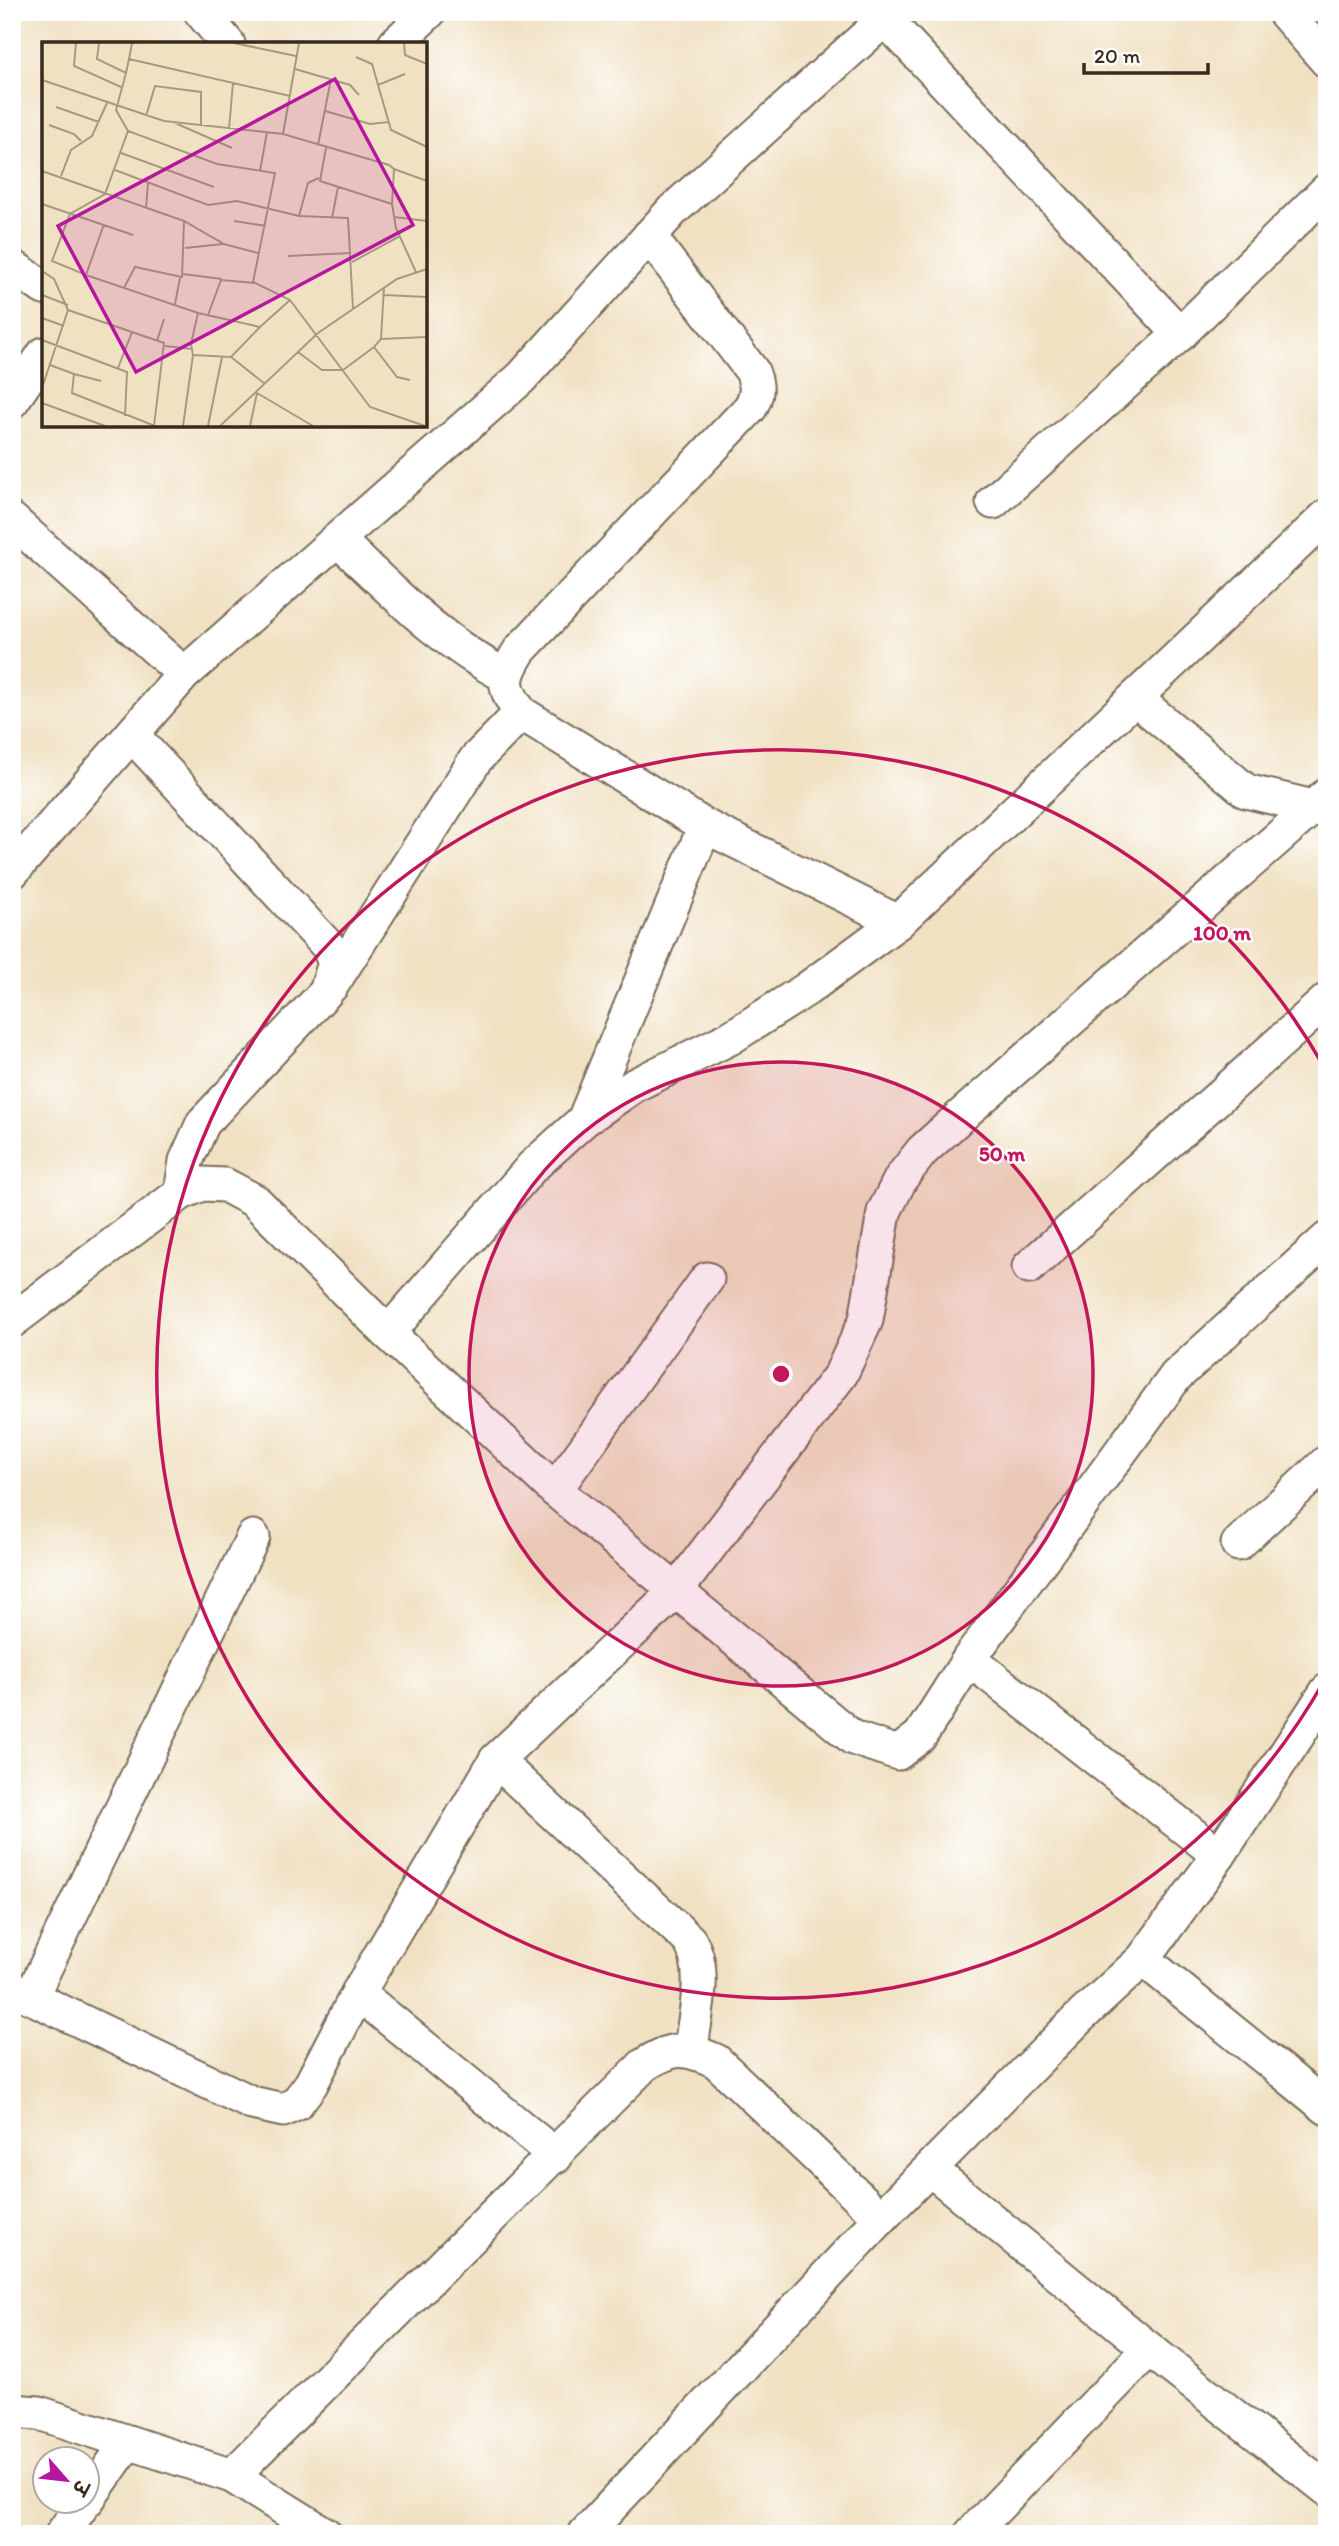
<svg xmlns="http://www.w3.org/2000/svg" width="1339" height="2546" font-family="Itim,'Playpen Sans Deva',sans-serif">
	<rect width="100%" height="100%" fill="#fff"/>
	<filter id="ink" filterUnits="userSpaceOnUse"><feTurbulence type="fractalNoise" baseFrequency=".0143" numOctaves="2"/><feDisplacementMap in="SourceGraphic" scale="14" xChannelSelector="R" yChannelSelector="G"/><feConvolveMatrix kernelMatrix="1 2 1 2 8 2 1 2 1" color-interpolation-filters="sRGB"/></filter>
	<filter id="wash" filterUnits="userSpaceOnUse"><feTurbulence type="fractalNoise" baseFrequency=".00686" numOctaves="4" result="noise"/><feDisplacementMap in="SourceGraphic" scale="28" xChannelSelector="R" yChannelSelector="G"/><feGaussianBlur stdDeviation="1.57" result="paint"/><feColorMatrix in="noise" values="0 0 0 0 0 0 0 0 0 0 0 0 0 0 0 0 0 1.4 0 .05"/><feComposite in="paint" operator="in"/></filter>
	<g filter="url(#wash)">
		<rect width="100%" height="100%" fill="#f0e1c3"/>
	</g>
	<g filter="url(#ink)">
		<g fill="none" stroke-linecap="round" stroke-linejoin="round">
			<defs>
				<g id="minor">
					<path d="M201 12 228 44"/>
					<path d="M893 12 885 19 1180 334"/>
					<path d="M1284 12 1327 61"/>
					<path d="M395 44 429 12"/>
					<path d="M649 236 752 371C758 386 758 394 750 408L520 650C503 677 501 686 521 713L705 826 898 922"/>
					<path d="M12 266 44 288"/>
					<path d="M12 401 44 354"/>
					<path d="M993 502 1180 334 1327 190"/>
					<path d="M12 520 184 674"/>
					<path d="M338 540C391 590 440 642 506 676"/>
					<path d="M1135 698 1246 791 1313 807"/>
					<path d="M132 735 328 946 335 963 326 992 203 1123 186 1161 181 1193"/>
					<path d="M12 872 184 674 521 378 673 210 885 19"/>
					<path d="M331 986 476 759 521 713"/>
					<path d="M584 1120 705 826"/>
					<path d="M1029 1267 1327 1000"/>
					<path d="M12 1321 181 1193 202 1184 225 1185 255 1201 388 1333 555 1490 853 1738 898 1753 920 1736 969 1659 1176 1376 1327 1239"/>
					<path d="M388 1333 532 1167 584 1120 635 1085 730 1038 807 989 898 922 1327 516"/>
					<path d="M555 1490 707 1279"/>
					<path d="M1238 1544 1327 1462"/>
					<path d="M969 1659 1219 1855"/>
					<path d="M496 1760 689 1940C709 1970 694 2016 691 2050"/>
					<path d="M1143 1959 1327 2108"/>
					<path d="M12 1988 252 2103 283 2110 296 2104 311 2084 358 1993 496 1760 676 1591 841 1374 866 1320 884 1212 901 1178 922 1151 962 1115 1327 795"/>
					<path d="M358 1993 556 2156"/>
					<path d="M31 1997 253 1537"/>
					<path d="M930 2169 1149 2349 1327 2489"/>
					<path d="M12 2411 39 2413 232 2476 325 2534"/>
					<path d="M232 2476 644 2065C675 2046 683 2047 716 2061L881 2218"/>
					<path d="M88 2499 128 2442"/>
					<path d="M62 2534 86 2500"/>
					<path d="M585 2534 881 2218 1078 2019 1143 1959 1219 1855 1327 1691"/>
					<path d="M971 2534 1149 2349"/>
				</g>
			</defs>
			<use href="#minor" stroke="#7a6a58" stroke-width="37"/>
			<use href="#minor" stroke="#fff" stroke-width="33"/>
		</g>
	</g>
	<circle cx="781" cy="1374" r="312" fill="#c2185b" fill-opacity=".12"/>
	<g fill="none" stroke="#c2185b" stroke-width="3.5">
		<circle cx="781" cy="1374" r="312"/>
		<path d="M1324 1681A624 624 0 1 1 1324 1067"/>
	</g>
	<g transform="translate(42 42)">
		<rect width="385" height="385" fill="#f0e1c3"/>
		<path fill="none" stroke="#a89881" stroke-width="2" d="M34 1 32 24 79 45M57 1 55 17 84 31 87 17M90 1 87 17 248 54M192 1 254 14M362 1 363 13 385 22M314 15 330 22 349 88 385 105M253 27 308 43 317 53M84 31 74 68 86 89 175 122 233 131 211 240 248 258 328 365 383 384M0 38 122 79 241 92 347 123 352 127 350 162 354 186 374 230M336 43 363 32M14 65 57 80M283 69 328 82 347 80M104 74 113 44 159 50V84M133 81 190 106M7 83 32 92 39 99M187 87 191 41M241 92 257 1M276 103 289 37M284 106 278 139 350 162M79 111 172 145M352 127 385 139M73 128 166 163 195 159 257 174 306 176 311 267M0 129 142 179 182 202 216 211M218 129 225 90M19 134 29 108 50 94 65 61M0 162 91 193M104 166 106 141M257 174 266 141 277 136M352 175 385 179M290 176 296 145M192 179 224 184M62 182 44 233 10 219 28 172 63 152 86 89M143 206 181 202M246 214 309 211M310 220 358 194M0 229 12 237 26 268 0 346M141 232 180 237M44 233 156 271 218 285 189 315 223 342M82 246 93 225 140 235 142 179M0 253 26 263M342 253 385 255M133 262 138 236M26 268 122 301 112 384M166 273 179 238 213 241M0 276 22 284M218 285 248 258M339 297 385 295M0 298 85 330 83 374M115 299 122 277M123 304 150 307M332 305 355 335 368 338M256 310 280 328H301L332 305 339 297 342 245M151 313 149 302 156 271M8 323 32 332 30 351 113 384M76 326 90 290M32 332 59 339M0 361 63 384M141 384 151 313 189 315M166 384 180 315M178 384 276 291 355 237 385 227M208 384 215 351 271 384"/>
		<path fill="#b5179e" fill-opacity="0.15" stroke="#b5179e" stroke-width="3.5" d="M293 37 371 183 94 330 16 184Z"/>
		<rect width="385" height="385" fill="none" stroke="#3b2a1e" stroke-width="3.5"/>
	</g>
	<circle cx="781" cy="1374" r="10" fill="#c2185b" stroke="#fff" stroke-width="3.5"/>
	<g font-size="21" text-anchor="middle" font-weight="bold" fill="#c2185b" stroke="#fff" stroke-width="5" stroke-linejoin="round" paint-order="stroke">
		<text x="1222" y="940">100 m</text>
		<text x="1002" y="1161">50 m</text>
	</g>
	<rect width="1339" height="2546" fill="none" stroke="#fff" stroke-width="42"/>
	<g transform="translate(66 2480) rotate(118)"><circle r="33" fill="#ffffff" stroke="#b1aaa5" stroke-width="2"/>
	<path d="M0-5L12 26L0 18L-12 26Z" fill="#b5179e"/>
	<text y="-10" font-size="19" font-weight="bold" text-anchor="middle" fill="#3b2a1e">उ</text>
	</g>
	<path d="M1084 63v10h124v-10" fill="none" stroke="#3b2a1e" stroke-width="3.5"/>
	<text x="1094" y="63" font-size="21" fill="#3b2a1e" stroke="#ffffff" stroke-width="5" paint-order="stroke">20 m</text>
</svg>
